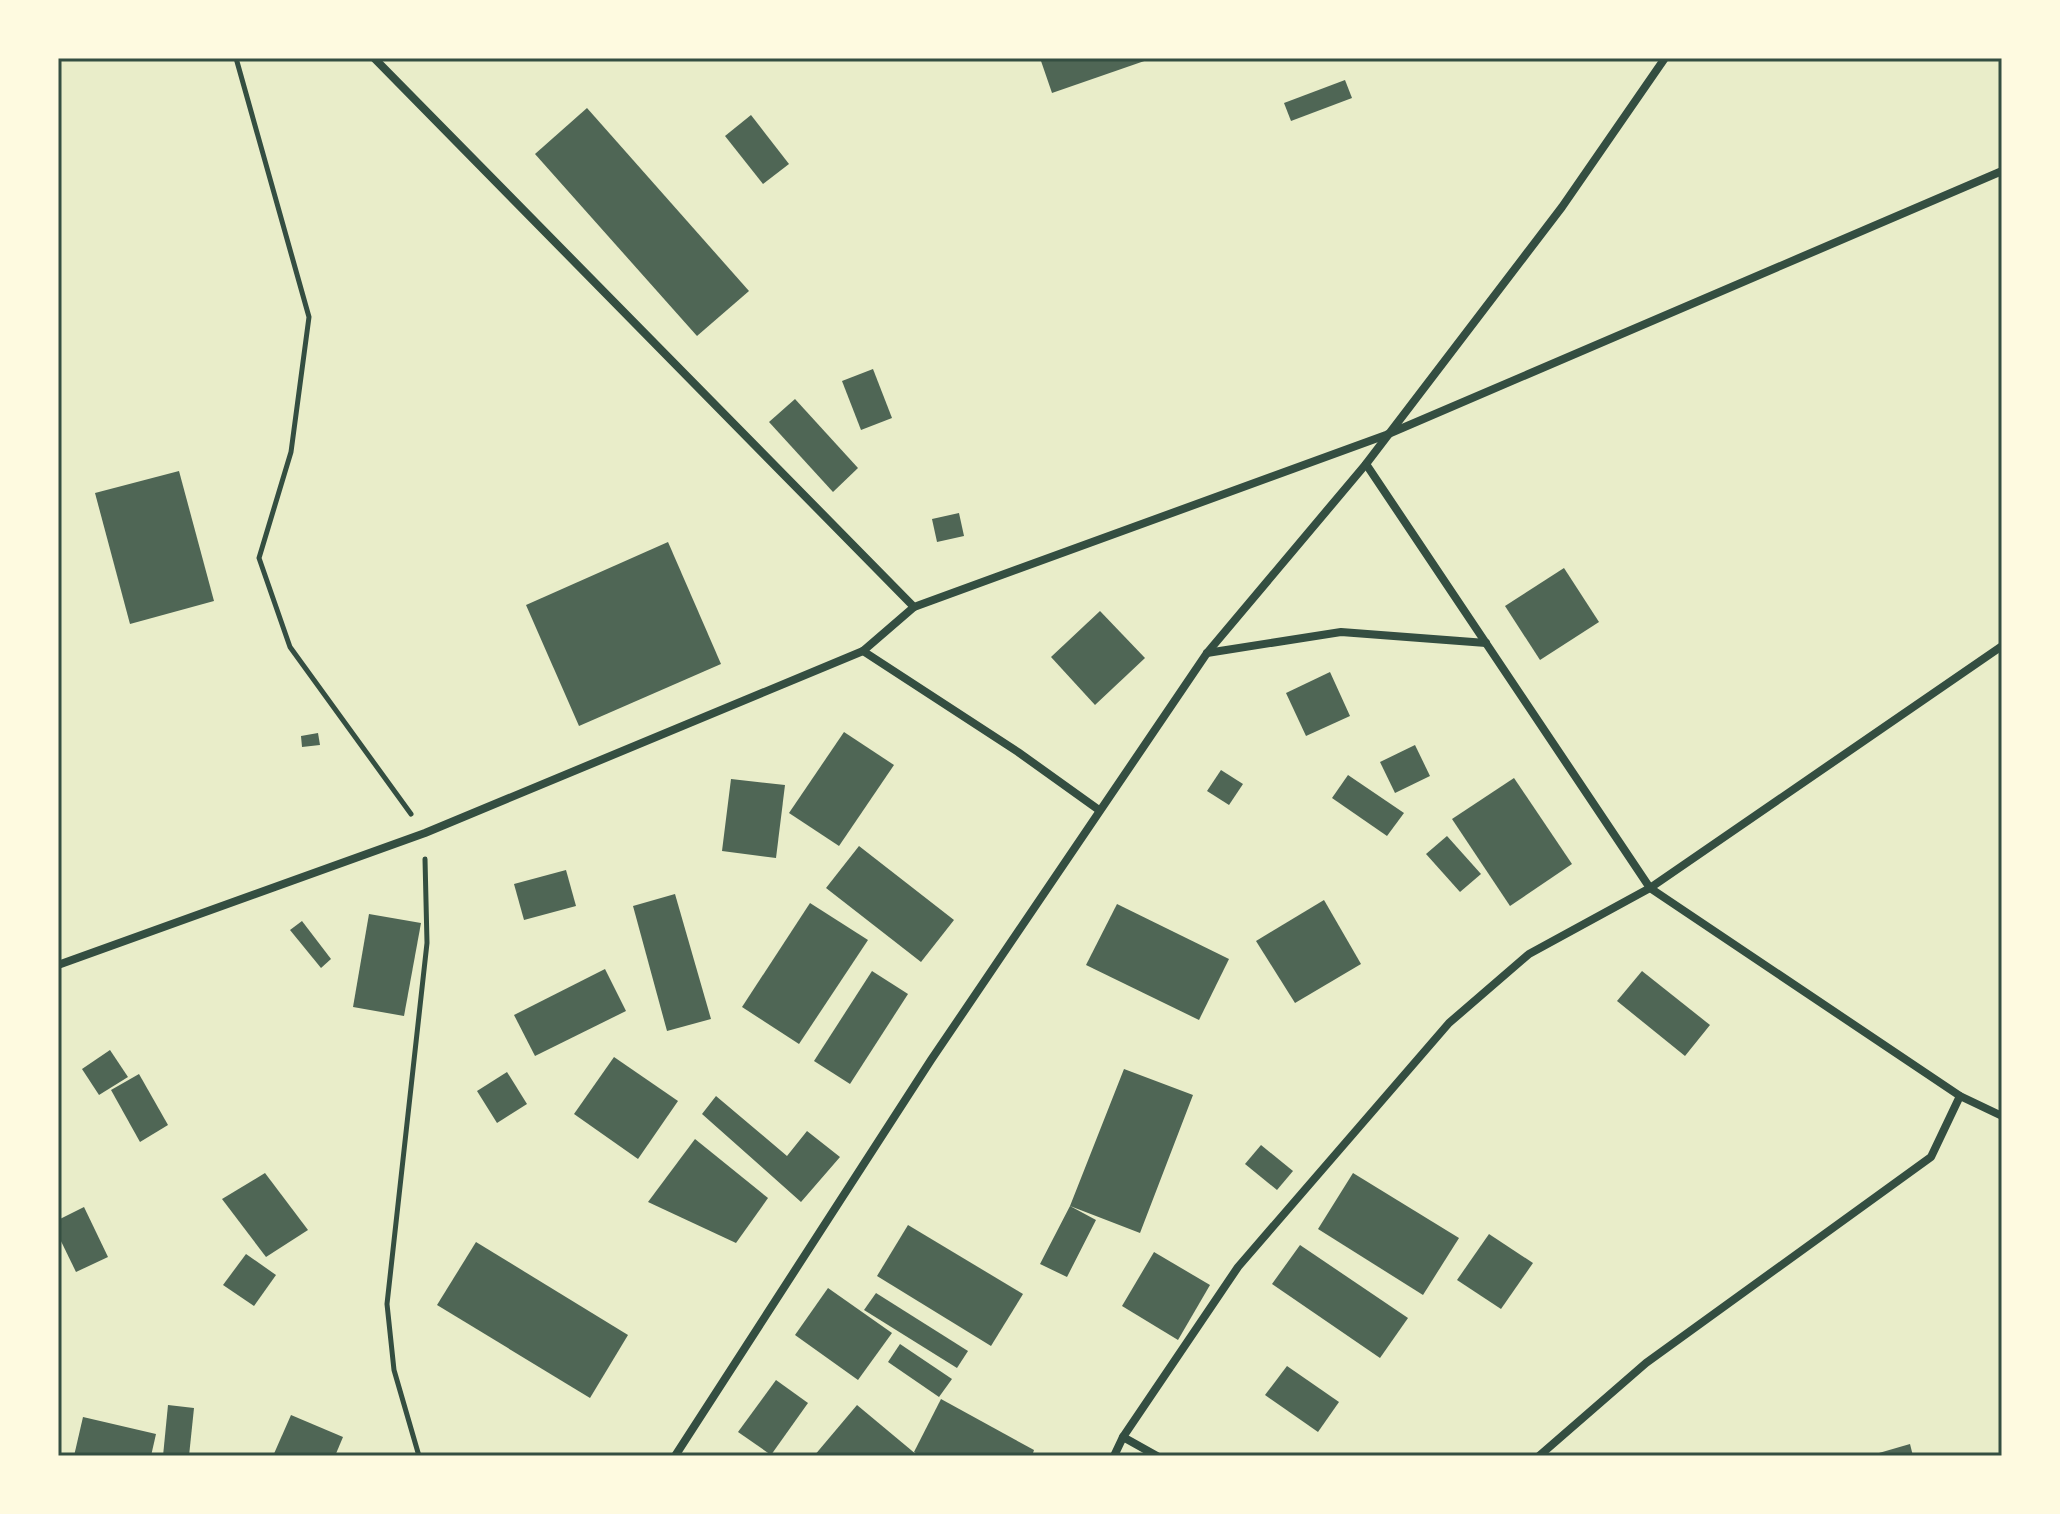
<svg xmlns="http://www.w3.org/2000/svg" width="2060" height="1514" font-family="'Noto Serif',serif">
	<rect width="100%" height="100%" fill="#e9edc9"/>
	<g fill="#4f6655">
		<path d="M1040 58H1153L1052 93Z"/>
		<path d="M1345 80 1352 98 1291 121 1284 103Z"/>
		<path d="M587 108 749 291 697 336 535 154Z"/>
		<path d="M751 115 789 164 763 184 725 136Z"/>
		<path d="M873 369 892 418 861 430 842 381Z"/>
		<path d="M795 399 858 468 833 492 769 422Z"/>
		<path d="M179 471 214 601 130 624 95 493Z"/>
		<path d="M959 513 964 536 937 542 932 519Z"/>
		<path d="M668 542 721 664 579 726 526 605Z"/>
		<path d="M1564 568 1599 622 1540 660 1505 606Z"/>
		<path d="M1100 611 1145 658 1095 705 1051 657Z"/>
		<path d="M1330 672 1350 716 1306 736 1286 693Z"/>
		<path d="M844 732 894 765 839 846 789 813Z"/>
		<path d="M318 733 320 745 302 747 301 736Z"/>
		<path d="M1415 745 1430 776 1395 793 1380 762Z"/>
		<path d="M1221 770 1243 784 1229 805 1207 791Z"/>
		<path d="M1348 775 1404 813 1387 836 1332 798Z"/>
		<path d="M1514 778 1572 864 1510 906 1452 819Z"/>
		<path d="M731 779 785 785 776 858 722 851Z"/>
		<path d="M1447 836 1481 874 1460 892 1426 854Z"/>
		<path d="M859 846 954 920 921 962 826 888Z"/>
		<path d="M566 870 576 906 524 920 514 884Z"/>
		<path d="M675 894 711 1019 667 1031 633 906Z"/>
		<path d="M1324 900 1361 964 1295 1003 1256 941Z"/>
		<path d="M810 903 868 940 799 1044 742 1007Z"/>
		<path d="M1117 904 1229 959 1199 1020 1086 965Z"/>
		<path d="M369 914 421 923 404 1016 353 1007Z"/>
		<path d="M302 921 331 959 321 968 290 930Z"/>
		<path d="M605 969 626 1011 535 1056 514 1015Z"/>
		<path d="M872 971 908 994 850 1084 814 1061Z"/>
		<path d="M1642 971 1710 1025 1685 1056 1617 1001Z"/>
		<path d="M110 1050 128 1077 99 1095 82 1069Z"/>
		<path d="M614 1057 678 1101 638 1159 574 1114Z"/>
		<path d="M1124 1069 1193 1095 1140 1233 1070 1206 1096 1220 1067 1277 1040 1264 1070 1206Z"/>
		<path d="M507 1072 527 1104 497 1123 477 1091Z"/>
		<path d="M139 1074 168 1125 140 1142 111 1090Z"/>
		<path d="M716 1096 787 1156 807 1131 840 1157 801 1202 702 1114Z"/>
		<path d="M695 1139 768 1198 736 1243 648 1202Z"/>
		<path d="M1261 1145 1293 1171 1277 1190 1245 1164Z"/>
		<path d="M265 1173 308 1230 266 1257 222 1199Z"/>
		<path d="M1353 1173 1459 1238 1423 1295 1318 1229Z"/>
		<path d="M84 1207 108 1257 76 1272 58 1235V1220Z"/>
		<path d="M908 1225 1023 1294 991 1346 877 1276Z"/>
		<path d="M1489 1234 1533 1263 1501 1309 1457 1280Z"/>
		<path d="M476 1242 628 1335 590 1398 437 1305Z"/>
		<path d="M1300 1245 1408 1318 1380 1358 1272 1284Z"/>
		<path d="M1154 1252 1210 1285 1178 1340 1122 1306Z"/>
		<path d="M246 1254 276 1275 254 1306 223 1285Z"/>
		<path d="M828 1288 892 1333 858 1380 795 1335Z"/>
		<path d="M876 1293 968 1351 957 1368 864 1310Z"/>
		<path d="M900 1344 952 1379 939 1397 888 1362Z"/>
		<path d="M1287 1366 1339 1402 1318 1432 1265 1395Z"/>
		<path d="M776 1380 808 1403 771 1455 738 1432Z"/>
		<path d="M941 1399 1034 1450 1032 1456H921L914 1452Z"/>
		<path d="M168 1405 194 1408 189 1456H163Z"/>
		<path d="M857 1405 911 1450 918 1456H814Z"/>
		<path d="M291 1415 343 1437 335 1456H273Z"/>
		<path d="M83 1417 156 1434 151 1456H74Z"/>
		<path d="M1910 1444 1913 1456H1872V1455Z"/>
	</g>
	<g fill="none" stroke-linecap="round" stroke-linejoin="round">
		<g stroke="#344e41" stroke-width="5">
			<path d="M236 58 309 317 291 452 259 558 290 647 411 814"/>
			<path d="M419 1456 394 1370 387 1304 427 943 425 859"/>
		</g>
		<g stroke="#344e41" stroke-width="8">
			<path d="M374 58 914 607 1386 435 2002 171"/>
			<path d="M1366 464 1650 888 1960 1096 2002 1116"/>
			<path d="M863 651 1018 752 1099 810"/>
			<path d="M1207 653 1341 632 1486 643"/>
			<path d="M58 965 425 833 863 651 914 607"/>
			<path d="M1123 1437 1157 1456"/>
			<path d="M675 1456 931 1060 1207 653 1366 464 1562 207 1665 58"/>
			<path d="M1114 1456 1123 1437 1238 1267 1449 1023 1529 954 1650 888 2002 646"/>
			<path d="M1539 1456 1646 1363 1931 1157 1960 1096"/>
		</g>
	</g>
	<rect width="2060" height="1514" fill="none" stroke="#fefae0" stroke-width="120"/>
	<rect x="60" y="60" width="1940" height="1394" fill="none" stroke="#344e41" stroke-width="3"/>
</svg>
